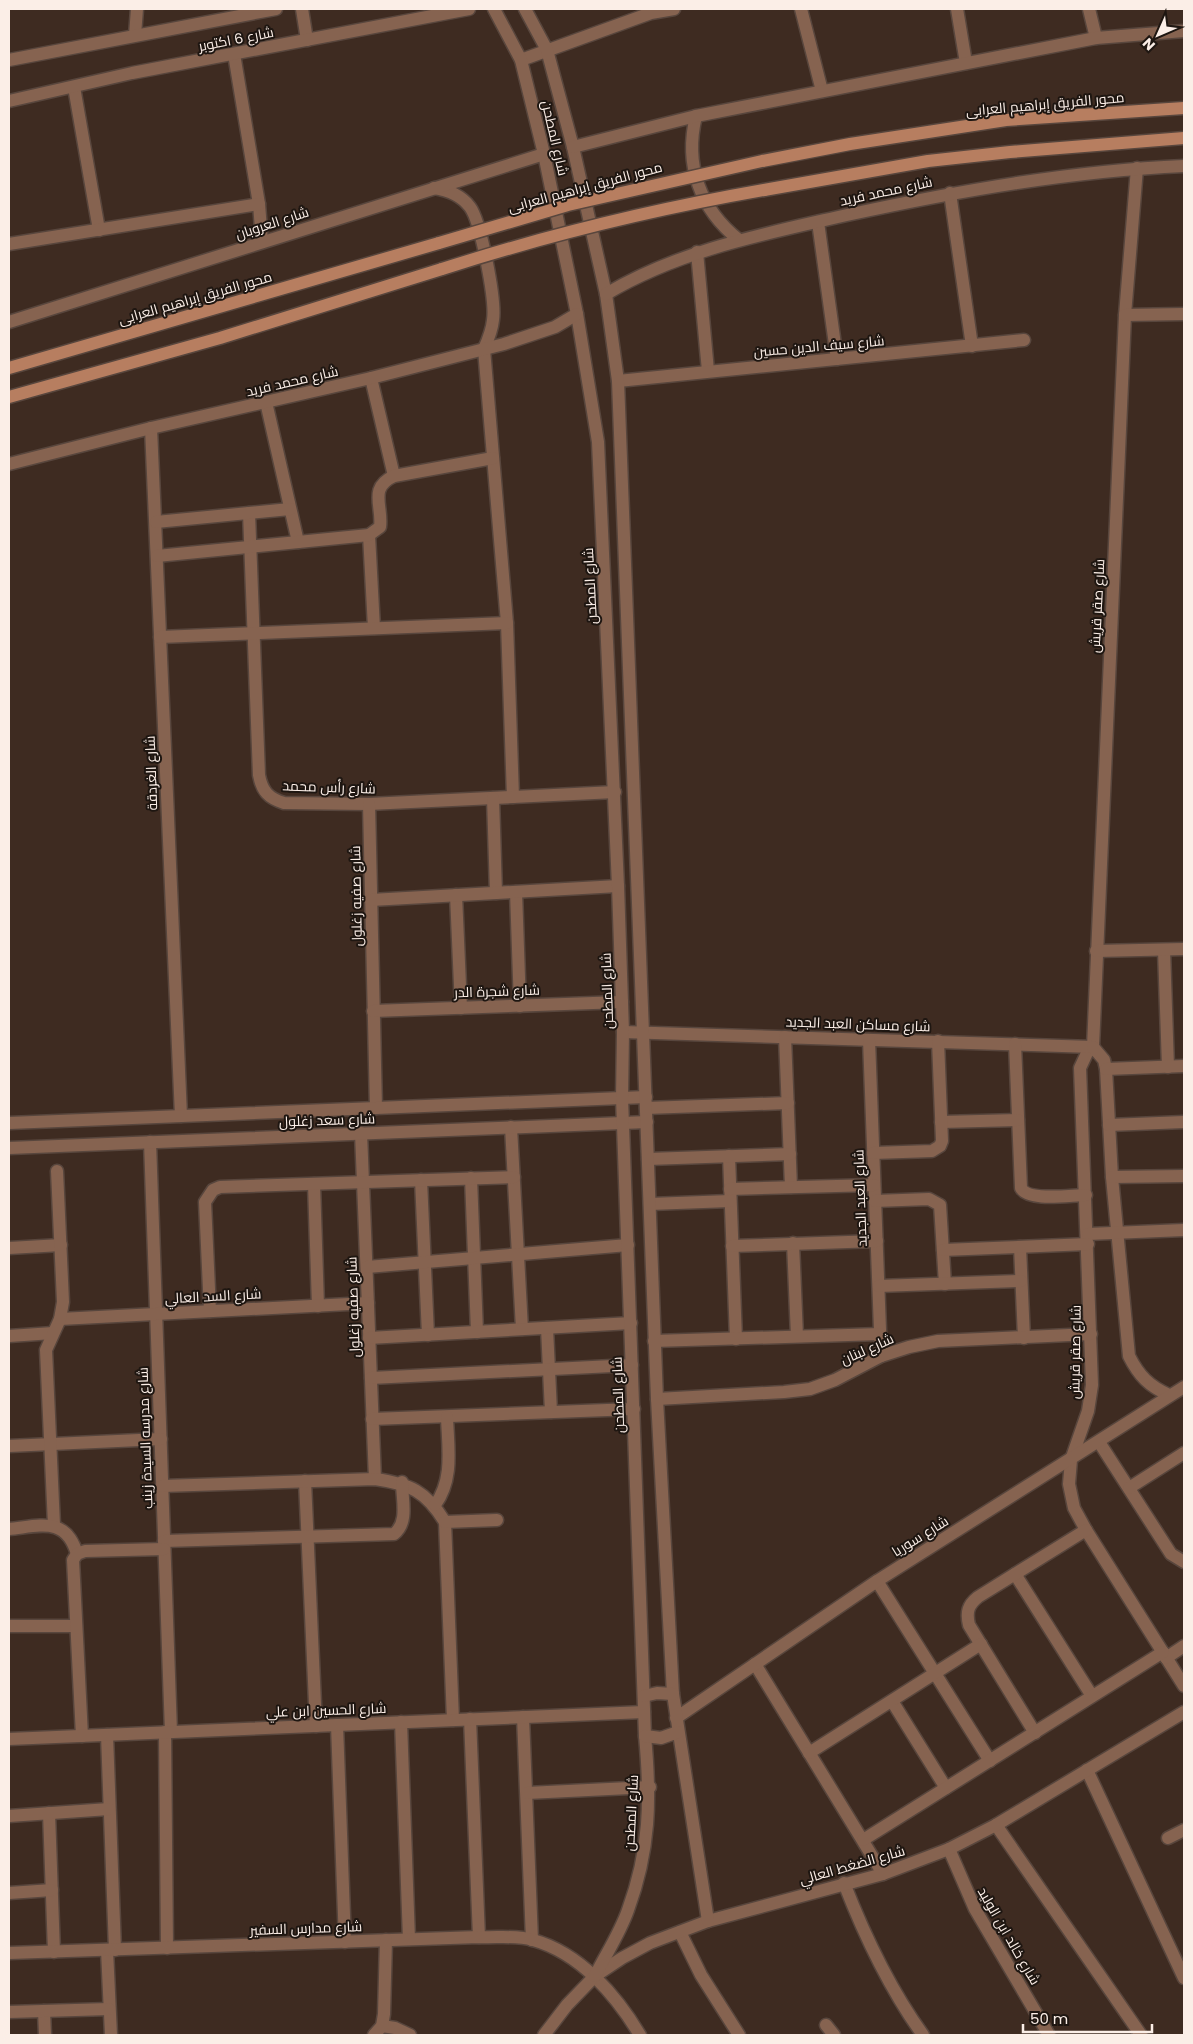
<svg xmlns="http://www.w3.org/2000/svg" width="1193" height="2044" font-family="Poppins,Cairo,sans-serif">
	<rect width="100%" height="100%" fill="#3e2b21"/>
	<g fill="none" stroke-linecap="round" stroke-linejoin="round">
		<defs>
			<g id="minor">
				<path d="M302 9 307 40"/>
				<path d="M801 9 822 91"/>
				<path d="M957 9 966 63"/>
				<path d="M1089 9 1096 38"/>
				<path d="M135 35 137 9"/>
				<path d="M234 54 259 204 262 242"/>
				<path d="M521 60 651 13 674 9"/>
				<path d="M74 87 99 230"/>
				<path d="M1137 168 1125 315 1093 1047 1087 1053 1080 1068 1092 1385 1088 1411 1071 1460 1069 1484 1074 1508 1086 1530 1184 1686"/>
				<path d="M950 193 972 346"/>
				<path d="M818 222 837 359"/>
				<path d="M9 244 259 204"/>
				<path d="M697 252 708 371"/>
				<path d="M1125 315 1184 314"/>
				<path d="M484 349 507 623 513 797"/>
				<path d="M371 378 394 476"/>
				<path d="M618 381 1024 340"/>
				<path d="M266 402 298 542"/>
				<path d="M151 428 181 1116"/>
				<path d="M249 513 259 775C262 791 268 798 284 803L369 804 615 792"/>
				<path d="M156 522 290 509"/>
				<path d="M369 535 374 628"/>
				<path d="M157 556 369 535 380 527C383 506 368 488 394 476L493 458"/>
				<path d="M160 637 507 623"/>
				<path d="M493 798 496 893"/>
				<path d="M369 804 376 1108"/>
				<path d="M516 892 520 1006"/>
				<path d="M456 895 461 1008"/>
				<path d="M371 900 618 886"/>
				<path d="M1164 950 1168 1067"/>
				<path d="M1096 951 1184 949"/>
				<path d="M373 1011 622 1002"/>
				<path d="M623 1032 1093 1047"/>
				<path d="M785 1037 791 1187"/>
				<path d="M869 1040 881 1356"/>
				<path d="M1015 1044 1021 1188C1028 1202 1070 1195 1086 1195"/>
				<path d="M1093 1047 1104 1060 1106 1069 1112 1177 1129 1356C1139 1376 1149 1386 1169 1395"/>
				<path d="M1106 1069 1184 1066"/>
				<path d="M646 1108 788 1103"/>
				<path d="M941 1122 1018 1120"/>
				<path d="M9 1123 646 1097"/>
				<path d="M1109 1125 1184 1122"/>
				<path d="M511 1127 522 1329"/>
				<path d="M361 1133 375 1479"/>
				<path d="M150 1142 171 1732"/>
				<path d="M9 1148 647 1122"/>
				<path d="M873 1153 932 1151 940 1146 942 1141 938 1041"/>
				<path d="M729 1156 736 1339"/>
				<path d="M648 1159 790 1154"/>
				<path d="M1112 1177 1184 1176"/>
				<path d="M471 1178 477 1332"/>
				<path d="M421 1180 428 1335"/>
				<path d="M314 1184 318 1306"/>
				<path d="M730 1189 874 1185"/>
				<path d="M875 1201 929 1199 940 1205 945 1284"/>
				<path d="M650 1204 730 1201"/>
				<path d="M1088 1234 1184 1230"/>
				<path d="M793 1243 797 1336"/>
				<path d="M732 1246 877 1241"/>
				<path d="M1020 1247 1024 1338"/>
				<path d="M9 1248 61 1245"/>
				<path d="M943 1250 1088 1244"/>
				<path d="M367 1267 628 1245"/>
				<path d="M879 1286 1021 1281"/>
				<path d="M210 1311 205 1202 213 1190 220 1187 514 1177"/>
				<path d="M60 1319 368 1303"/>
				<path d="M547 1328 551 1412"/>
				<path d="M9 1336 53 1333"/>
				<path d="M369 1338 631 1323"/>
				<path d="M654 1341 880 1334"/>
				<path d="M371 1378 632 1365"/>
				<path d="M657 1399 784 1392 810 1389 835 1380 881 1356 909 1347 938 1341 1091 1334"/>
				<path d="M372 1419 634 1409"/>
				<path d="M1099 1442 1171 1554 1184 1562"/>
				<path d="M9 1446 161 1439"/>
				<path d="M305 1481 316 1726"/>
				<path d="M162 1486 375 1479C410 1484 426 1491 445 1522L453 1720"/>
				<path d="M1129 1488 1184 1453"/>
				<path d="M435 1505C454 1479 448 1448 447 1417"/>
				<path d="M445 1522 497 1520"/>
				<path d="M54 1525 46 1350 60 1319 63 1302 57 1171"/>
				<path d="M9 1529C40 1526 66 1516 77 1554"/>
				<path d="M164 1541 394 1534C409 1522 402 1500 402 1482"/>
				<path d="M1015 1574 1092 1696"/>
				<path d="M877 1581 990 1761"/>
				<path d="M9 1626H76"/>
				<path d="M1166 1658 1184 1646"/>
				<path d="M755 1664 883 1874"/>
				<path d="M892 1701 946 1788"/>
				<path d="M523 1717 532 1940"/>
				<path d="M676 1718 877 1581 1184 1387"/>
				<path d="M470 1719 479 1937"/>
				<path d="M401 1722 409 1939"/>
				<path d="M337 1725 345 1942"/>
				<path d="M165 1732 167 1948"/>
				<path d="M1035 1733 969 1625C966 1612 968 1605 978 1597L1086 1530"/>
				<path d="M107 1735 115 1950"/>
				<path d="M82 1736 73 1560 77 1554 85 1551 164 1549"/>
				<path d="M9 1739 644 1712"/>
				<path d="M809 1753 981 1644"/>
				<path d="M1087 1770 1184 1978"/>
				<path d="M527 1793 650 1787"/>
				<path d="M49 1813 54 1952"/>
				<path d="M9 1816 109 1809"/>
				<path d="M996 1825 1141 2035"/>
				<path d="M1168 1838 1184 1830"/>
				<path d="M863 1840 1163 1652"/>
				<path d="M949 1849 975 1909 1049 2035"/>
				<path d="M844 1883C865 1937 889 1988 923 2035"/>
				<path d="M9 1893 52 1890"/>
				<path d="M680 1932 701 1975 739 2035"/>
				<path d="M107 1950 111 2035"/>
				<path d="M9 1953 479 1937C496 1938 517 1935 533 1940 580 1953 616 1995 640 2035"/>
				<path d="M44 2011 45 2035"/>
				<path d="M9 2012 109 2009"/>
				<path d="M826 2025 834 2035"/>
				<path d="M382 2026 395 2028 410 2035"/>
				<path d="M374 2035 382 2026 384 2014 386 1940"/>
				<path d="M544 2035 567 2005 595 1976 622 1958 650 1943 708 1921 883 1874 949 1849 996 1825 1184 1712"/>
			</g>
			<g id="tertiary">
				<path d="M494 9 521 60 544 154 577 314 598 442 618 886 623 1032 622 1098 645 1736C651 1800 650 1850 628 1910 620 1933 606 1954 595 1976"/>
				<path d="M525 9 547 50 573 147 606 294 618 381 657 1399 673 1694 708 1921"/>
				<path d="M9 60 276 9"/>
				<path d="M9 101 132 73 469 9"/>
				<path d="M696 116C684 165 700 209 739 240"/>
				<path d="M573 147 696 116 1096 38 1184 31"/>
				<path d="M434 188C448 190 461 195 470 207 481 222 496 301 493 320 492 330 488 340 484 349"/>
				<path d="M606 294C680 250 764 234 847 215 958 191 1071 171 1184 166"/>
				<path d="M9 322 544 154"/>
				<path d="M9 464 151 428 371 378 504 344 555 327 577 314"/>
				<path d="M644 1696 657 1693 673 1694"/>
				<path d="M645 1736 661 1738 678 1732"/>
			</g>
			<g id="secondary">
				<path d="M762 161 850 144 1006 120 1184 108"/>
				<path d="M764 190 928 161 1010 152 1184 138"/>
				<path d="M9 368 439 243"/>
				<path d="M9 397 220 338 442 269"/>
			</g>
		</defs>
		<use href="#minor" stroke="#58463d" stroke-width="15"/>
		<use href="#tertiary" stroke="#58463d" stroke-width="15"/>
		<use href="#secondary" stroke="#58463d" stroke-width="15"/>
		<use href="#minor" stroke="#866350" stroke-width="12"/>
		<use href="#tertiary" stroke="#866350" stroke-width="12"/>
		<use href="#secondary" stroke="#b77e60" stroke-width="12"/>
		<defs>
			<g id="secondary-bridge">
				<path d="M439 243 568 205 762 161"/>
				<path d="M442 269C548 235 655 209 764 190"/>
			</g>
		</defs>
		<use href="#secondary-bridge" stroke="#58463d" stroke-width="15" stroke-linecap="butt"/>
		<use href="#secondary-bridge" stroke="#b77e60" stroke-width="12"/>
	</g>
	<g text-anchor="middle" stroke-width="4" stroke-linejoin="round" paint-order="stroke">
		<g font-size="14" fill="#fbeee7" stroke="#1e1611">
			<text transform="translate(236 39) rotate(-11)" y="5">شارع 6 اكتوبر</text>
			<text transform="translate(1045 104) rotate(-5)" y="5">محور الفريق إبراهيم العرابى</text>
			<text transform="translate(555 138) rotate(77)" y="5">شارع المطحن</text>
			<text transform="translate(585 187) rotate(-15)" y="5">محور الفريق إبراهيم العرابى</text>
			<text transform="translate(886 191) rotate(-12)" y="5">شارع محمد فريد</text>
			<text transform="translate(272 223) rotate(-18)" y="5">شارع العروبان</text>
			<text transform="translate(195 298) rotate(-16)" y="5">محور الفريق إبراهيم العرابى</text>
			<text transform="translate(819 346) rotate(-5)" y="5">شارع سيف الدين حسين</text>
			<text transform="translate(292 381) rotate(-13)" y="5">شارع محمد فريد</text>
			<text transform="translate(590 586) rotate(-93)" y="5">شارع المطحن</text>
			<text transform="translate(1097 606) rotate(-87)" y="5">شارع صقر قريش</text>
			<text transform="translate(151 773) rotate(-92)" y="5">شارع الغردقة</text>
			<text transform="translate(329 787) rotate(2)" y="5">شارع رأس محمد</text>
			<text transform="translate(356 896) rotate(-91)" y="5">شارع صفيه زغلول</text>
			<text transform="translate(497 991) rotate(-2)" y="5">شارع شجرة الدر</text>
			<text transform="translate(607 991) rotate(-92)" y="5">شارع المطحن</text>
			<text transform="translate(858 1024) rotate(2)" y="5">شارع مساكن العبد الجديد</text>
			<text transform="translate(327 1120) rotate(-2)" y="5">شارع سعد زغلول</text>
			<text transform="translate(860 1198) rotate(-92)" y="5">شارع العبد الجديد</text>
			<text transform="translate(213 1296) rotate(-3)" y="5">شارع السد العالي</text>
			<text transform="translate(353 1307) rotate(-92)" y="5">شارع صفيه زغلول</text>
			<text transform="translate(867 1349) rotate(-24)" y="5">شارع لبنان</text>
			<text transform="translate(1075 1352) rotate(-89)" y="5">شارع صقر قريش</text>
			<text transform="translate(618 1395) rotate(-92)" y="5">شارع المطحن</text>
			<text transform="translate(145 1438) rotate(-92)" y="5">شارع مدرسه السيدة زينب</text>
			<text transform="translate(920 1536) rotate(-32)" y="5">شارع سوريا</text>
			<text transform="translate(326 1710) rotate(-2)" y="5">شارع الحسين ابن علي</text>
			<text transform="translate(631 1813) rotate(-87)" y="5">شارع المطحن</text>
			<text transform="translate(852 1865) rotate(-16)" y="5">شارع الضغط العالي</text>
			<text transform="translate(306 1928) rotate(-2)" y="5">شارع مدارس السفير</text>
			<text transform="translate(1009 1936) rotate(60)" y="5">شارع خالد ابن الوليد</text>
		</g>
	</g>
	<rect width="1193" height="2044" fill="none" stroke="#fbeee7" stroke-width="20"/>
	<g transform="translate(1158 35) rotate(225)" stroke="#1e1611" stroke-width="4" paint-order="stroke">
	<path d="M0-4L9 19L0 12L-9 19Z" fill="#fbeee7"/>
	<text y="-8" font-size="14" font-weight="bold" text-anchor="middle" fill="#fbeee7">N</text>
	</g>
	<path d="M1023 2024v8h129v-8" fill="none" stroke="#fbeee7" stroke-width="2.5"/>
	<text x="1030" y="2024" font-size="15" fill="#fbeee7" stroke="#1e1611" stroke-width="4" paint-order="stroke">50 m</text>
</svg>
